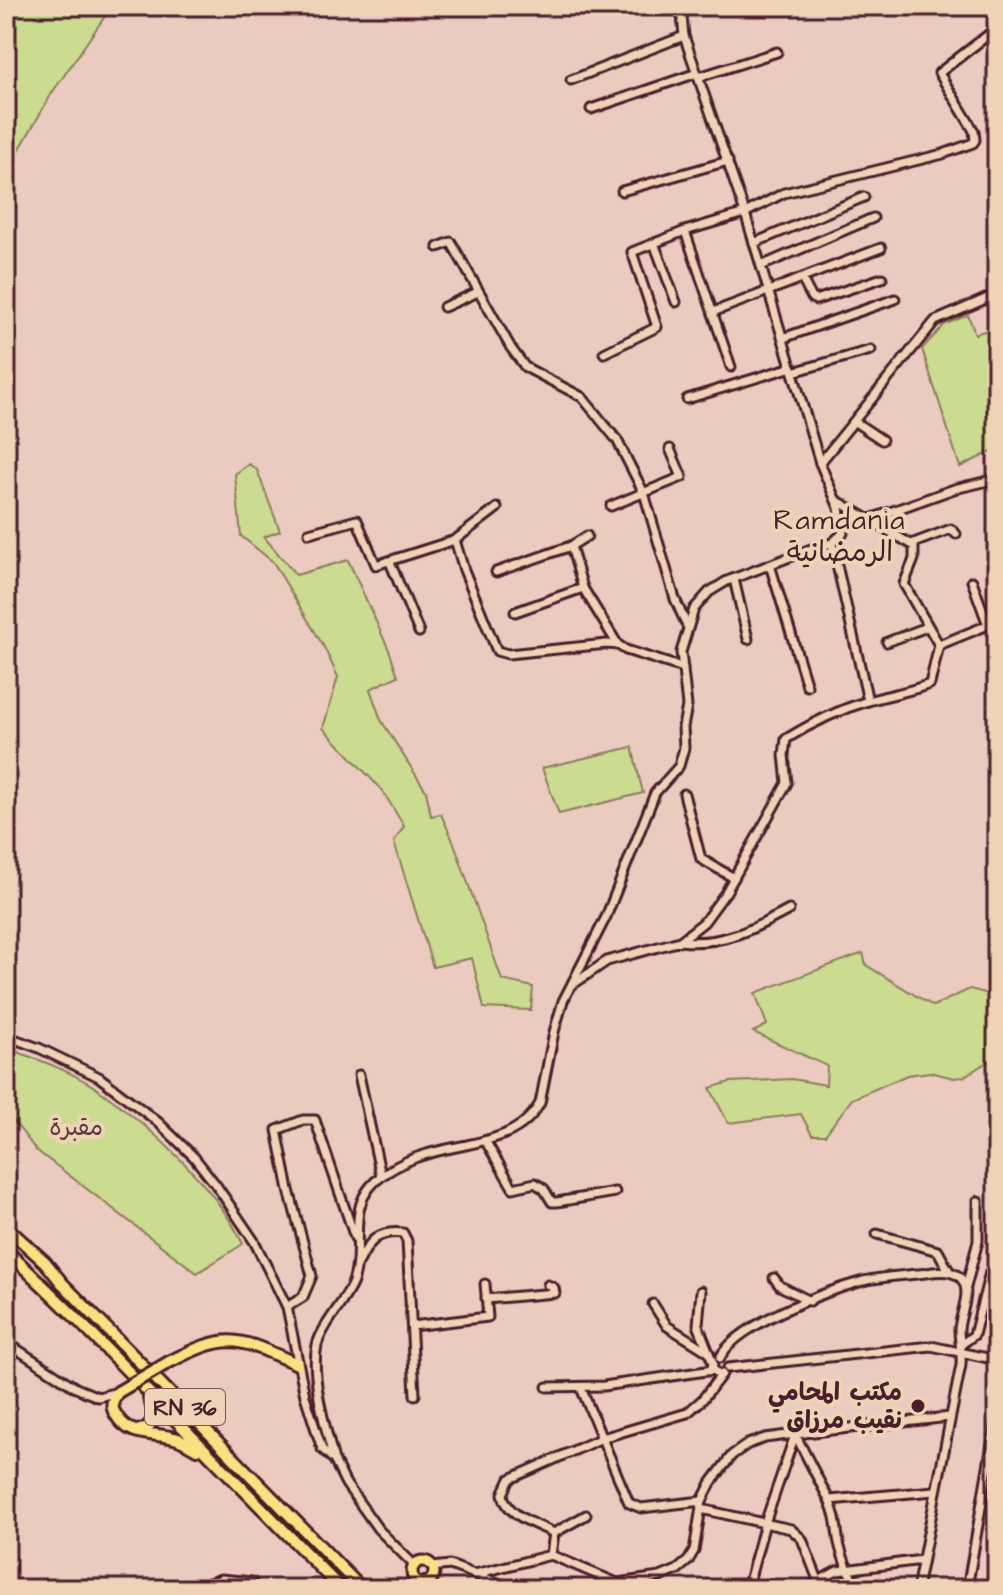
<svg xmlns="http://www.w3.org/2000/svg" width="1003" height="1595" font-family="'Architects Daughter','Playpen Sans Arabic',sans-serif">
	<rect width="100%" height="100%" fill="#ebcac0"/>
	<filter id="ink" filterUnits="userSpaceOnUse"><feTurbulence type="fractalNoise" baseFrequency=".0125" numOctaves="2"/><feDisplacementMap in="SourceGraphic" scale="16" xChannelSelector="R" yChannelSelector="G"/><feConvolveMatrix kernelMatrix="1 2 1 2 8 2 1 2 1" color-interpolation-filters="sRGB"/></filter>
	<g filter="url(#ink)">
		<g fill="#cbdb8f" stroke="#8a7d5d" stroke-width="2">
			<path d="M6 6H112L52 93 6 173Z"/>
			<path d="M968 315 975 334 997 327V449L960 467 922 349 944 325Z"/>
			<path d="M249 464 257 470 280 531 264 537 296 575 348 560 389 650 398 676 370 689 381 720 426 791 431 816 441 814 454 843 502 980 533 987 531 1010 484 1008 472 958 433 967 394 842 404 826 382 790 323 728 338 677 324 647 273 562 241 536 235 474Z"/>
			<path d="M632 747 643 793 559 814 542 768Z"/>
			<path d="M863 953 866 965 933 1006 970 989 997 996V1056L963 1077 954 1078 930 1072 907 1075 852 1099 825 1135H812L801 1114 728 1123 710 1088 730 1082 792 1079 826 1085 827 1066 753 1032 767 1025 755 993Z"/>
			<path d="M6 1048C37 1059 69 1070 96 1088 149 1125 215 1185 243 1244L197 1273 36 1150 6 1111Z"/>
		</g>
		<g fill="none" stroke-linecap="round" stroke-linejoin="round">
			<defs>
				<g id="minor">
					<path d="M699 77 777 52"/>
					<path d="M571 80 684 36"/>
					<path d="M591 109 697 73"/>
					<path d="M622 191 728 161"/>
					<path d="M685 231 731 367"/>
					<path d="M654 243 676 302"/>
					<path d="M754 243 864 197"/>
					<path d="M438 247 451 242 511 348 525 367 582 397 617 440 644 493 675 599 687 626"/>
					<path d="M761 266 873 218"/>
					<path d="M802 279 812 298 816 300 882 278"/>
					<path d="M444 307 478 292"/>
					<path d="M713 312 881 248"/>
					<path d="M783 338 895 299"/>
					<path d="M604 353 657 327 632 252 685 231 745 213 784 193 943 154 973 143 975 140 974 131 939 73 997 28"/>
					<path d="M793 372 871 350"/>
					<path d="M687 399 792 367"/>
					<path d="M855 422 882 440"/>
					<path d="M820 463 935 321 997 294"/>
					<path d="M611 506 682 477 670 449"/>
					<path d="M870 519 954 489 997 479"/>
					<path d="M309 533 357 520 376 565 455 540 464 570 497 651 508 654 607 644 618 645 626 650 683 668"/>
					<path d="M455 540 497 508"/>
					<path d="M832 543 868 701"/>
					<path d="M911 544 951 529 956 534"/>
					<path d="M571 546 587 536"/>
					<path d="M390 562 419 632"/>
					<path d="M770 565 807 686"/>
					<path d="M496 572 571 546 583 588 618 645"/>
					<path d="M734 579 748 639"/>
					<path d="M515 612 583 588"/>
					<path d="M887 642 927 627"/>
					<path d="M939 645 988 625 972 581"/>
					<path d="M684 794 701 859 734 878"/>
					<path d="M680 941C721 946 754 929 789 910"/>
					<path d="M572 985 607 961 680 941 704 922 726 892 787 783 784 755 786 739C812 723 838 710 868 701 888 695 909 692 930 684L939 645 904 584 914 559V546L836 500"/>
					<path d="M6 1036 39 1048 99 1077 158 1122 194 1157 216 1185 254 1241 287 1307 305 1396 322 1449 334 1460 346 1484 378 1529 414 1565"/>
					<path d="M359 1075 381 1176"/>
					<path d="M486 1142 513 1188 535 1183 544 1189 552 1202H557L615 1192"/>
					<path d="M877 1234 938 1251 949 1271"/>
					<path d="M359 1262C369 1241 378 1230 403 1233L407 1241 415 1395"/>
					<path d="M774 1278 780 1286 810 1301"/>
					<path d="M966 1287 978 1241V1201"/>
					<path d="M701 1291 698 1325 713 1363 712 1368 717 1373"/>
					<path d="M486 1299 555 1293 554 1288 548 1285"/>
					<path d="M653 1304 667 1326 707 1351"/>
					<path d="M287 1307 303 1297 312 1276 289 1190 277 1130 303 1120H315L355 1238"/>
					<path d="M412 1326 488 1317 485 1284"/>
					<path d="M6 1342 76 1388 98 1397 118 1392"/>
					<path d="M962 1344 974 1335 990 1272"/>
					<path d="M720 1358C735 1325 827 1291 863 1281 881 1277 899 1276 917 1274 932 1273 953 1266 963 1281 971 1293 960 1315 959 1329 959 1340 962 1352 961 1365L917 1589"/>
					<path d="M728 1368 931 1346 997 1360"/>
					<path d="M547 1387 604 1386 713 1370"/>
					<path d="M581 1388 629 1503 641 1508 702 1501"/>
					<path d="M795 1434 829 1500 935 1491"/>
					<path d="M334 1460C326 1429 310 1377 317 1345 322 1325 344 1304 353 1282 366 1243 342 1204 383 1175 396 1166 412 1158 427 1154 466 1142 518 1144 540 1103L554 1032 563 1001 606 917 655 793 679 766 684 748 683 727 687 706 681 652 694 609 709 592 727 581 811 549 832 543 843 533 839 508 820 463 745 213 684 36 681 6"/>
					<path d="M829 1500C836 1516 836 1523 838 1538 841 1556 849 1573 857 1589"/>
					<path d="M701 1509 791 1529 802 1539 818 1580"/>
					<path d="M554 1533 586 1515"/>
					<path d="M551 1555 554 1533C536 1524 506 1516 503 1494L510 1479 602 1438 687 1413 702 1400 722 1374"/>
					<path d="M432 1567 450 1565 514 1589"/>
					<path d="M475 1574 551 1555 617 1583 660 1577 677 1570 688 1561 694 1551 702 1501 711 1483 732 1455 748 1444 765 1438 795 1434 950 1417"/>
					<path d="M636 1583 659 1589"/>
					<path d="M192 1589 221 1579 252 1582"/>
					<path d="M747 1589 765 1523 795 1435"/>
					<path d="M804 1589 837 1571 922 1560"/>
					<path d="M967 1589 997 1415"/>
				</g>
				<circle id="major" cx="423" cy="1572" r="11"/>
				<g id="highway">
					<path d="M6 1227 45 1262 62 1283 362 1589"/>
					<path d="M6 1250 72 1314 341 1589"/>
					<path d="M169 1362C230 1331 236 1337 297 1364"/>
					<path d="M118 1392C112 1400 110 1406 116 1415 129 1438 153 1432 174 1438 183 1440 189 1445 197 1449"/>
					<path d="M137 1431C156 1427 156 1413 149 1398"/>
					<path d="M424 1583 427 1589"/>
				</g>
			</defs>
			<use href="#minor" stroke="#4a1f2b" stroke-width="13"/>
			<use href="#major" stroke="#4a1f2b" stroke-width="15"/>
			<use href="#highway" stroke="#4a1f2b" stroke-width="16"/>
			<use href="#minor" stroke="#efd3b6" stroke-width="7"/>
			<use href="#major" stroke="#f7e281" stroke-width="9"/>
			<use href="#highway" stroke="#f7e281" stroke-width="10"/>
			<defs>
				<path id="highway-bridge" d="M118 1392 169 1362"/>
			</defs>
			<use href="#highway-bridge" stroke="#4a1f2b" stroke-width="16" stroke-linecap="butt"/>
			<use href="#highway-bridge" stroke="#f7e281" stroke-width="10"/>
		</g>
	</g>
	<circle fill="#4a1f2b" stroke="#efd3b6" stroke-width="3" cx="918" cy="1406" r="8"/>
	<g text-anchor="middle" stroke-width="8" stroke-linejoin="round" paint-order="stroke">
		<rect fill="#efd3b6" stroke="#7c5555" stroke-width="2" x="145" y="1389" width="80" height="36" rx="6"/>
		<g font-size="22" font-weight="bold" fill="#4a1f2b">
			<text x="185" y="1415">RN 36</text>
		</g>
		<g font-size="24" fill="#5d3b3a" stroke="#efd3b6">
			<text x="76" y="1135">مقبرة</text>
		</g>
		<g font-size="24" font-weight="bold" fill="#4a1f2b" stroke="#efd3b6" text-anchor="end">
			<text x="902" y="1400">مكتب المحامي<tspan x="902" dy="28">نقيب مرزاق</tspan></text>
		</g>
		<g font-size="28" letter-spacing="2" fill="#4a1f2b" stroke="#efd3b6">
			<text x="840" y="529">Ramdania<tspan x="840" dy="32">الرمضانية</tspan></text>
		</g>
	</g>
	<rect width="1003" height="1595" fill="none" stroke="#efd3b6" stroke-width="32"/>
	<rect x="16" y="16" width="971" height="1563" fill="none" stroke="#4a1f2b" stroke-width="3" filter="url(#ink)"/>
</svg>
